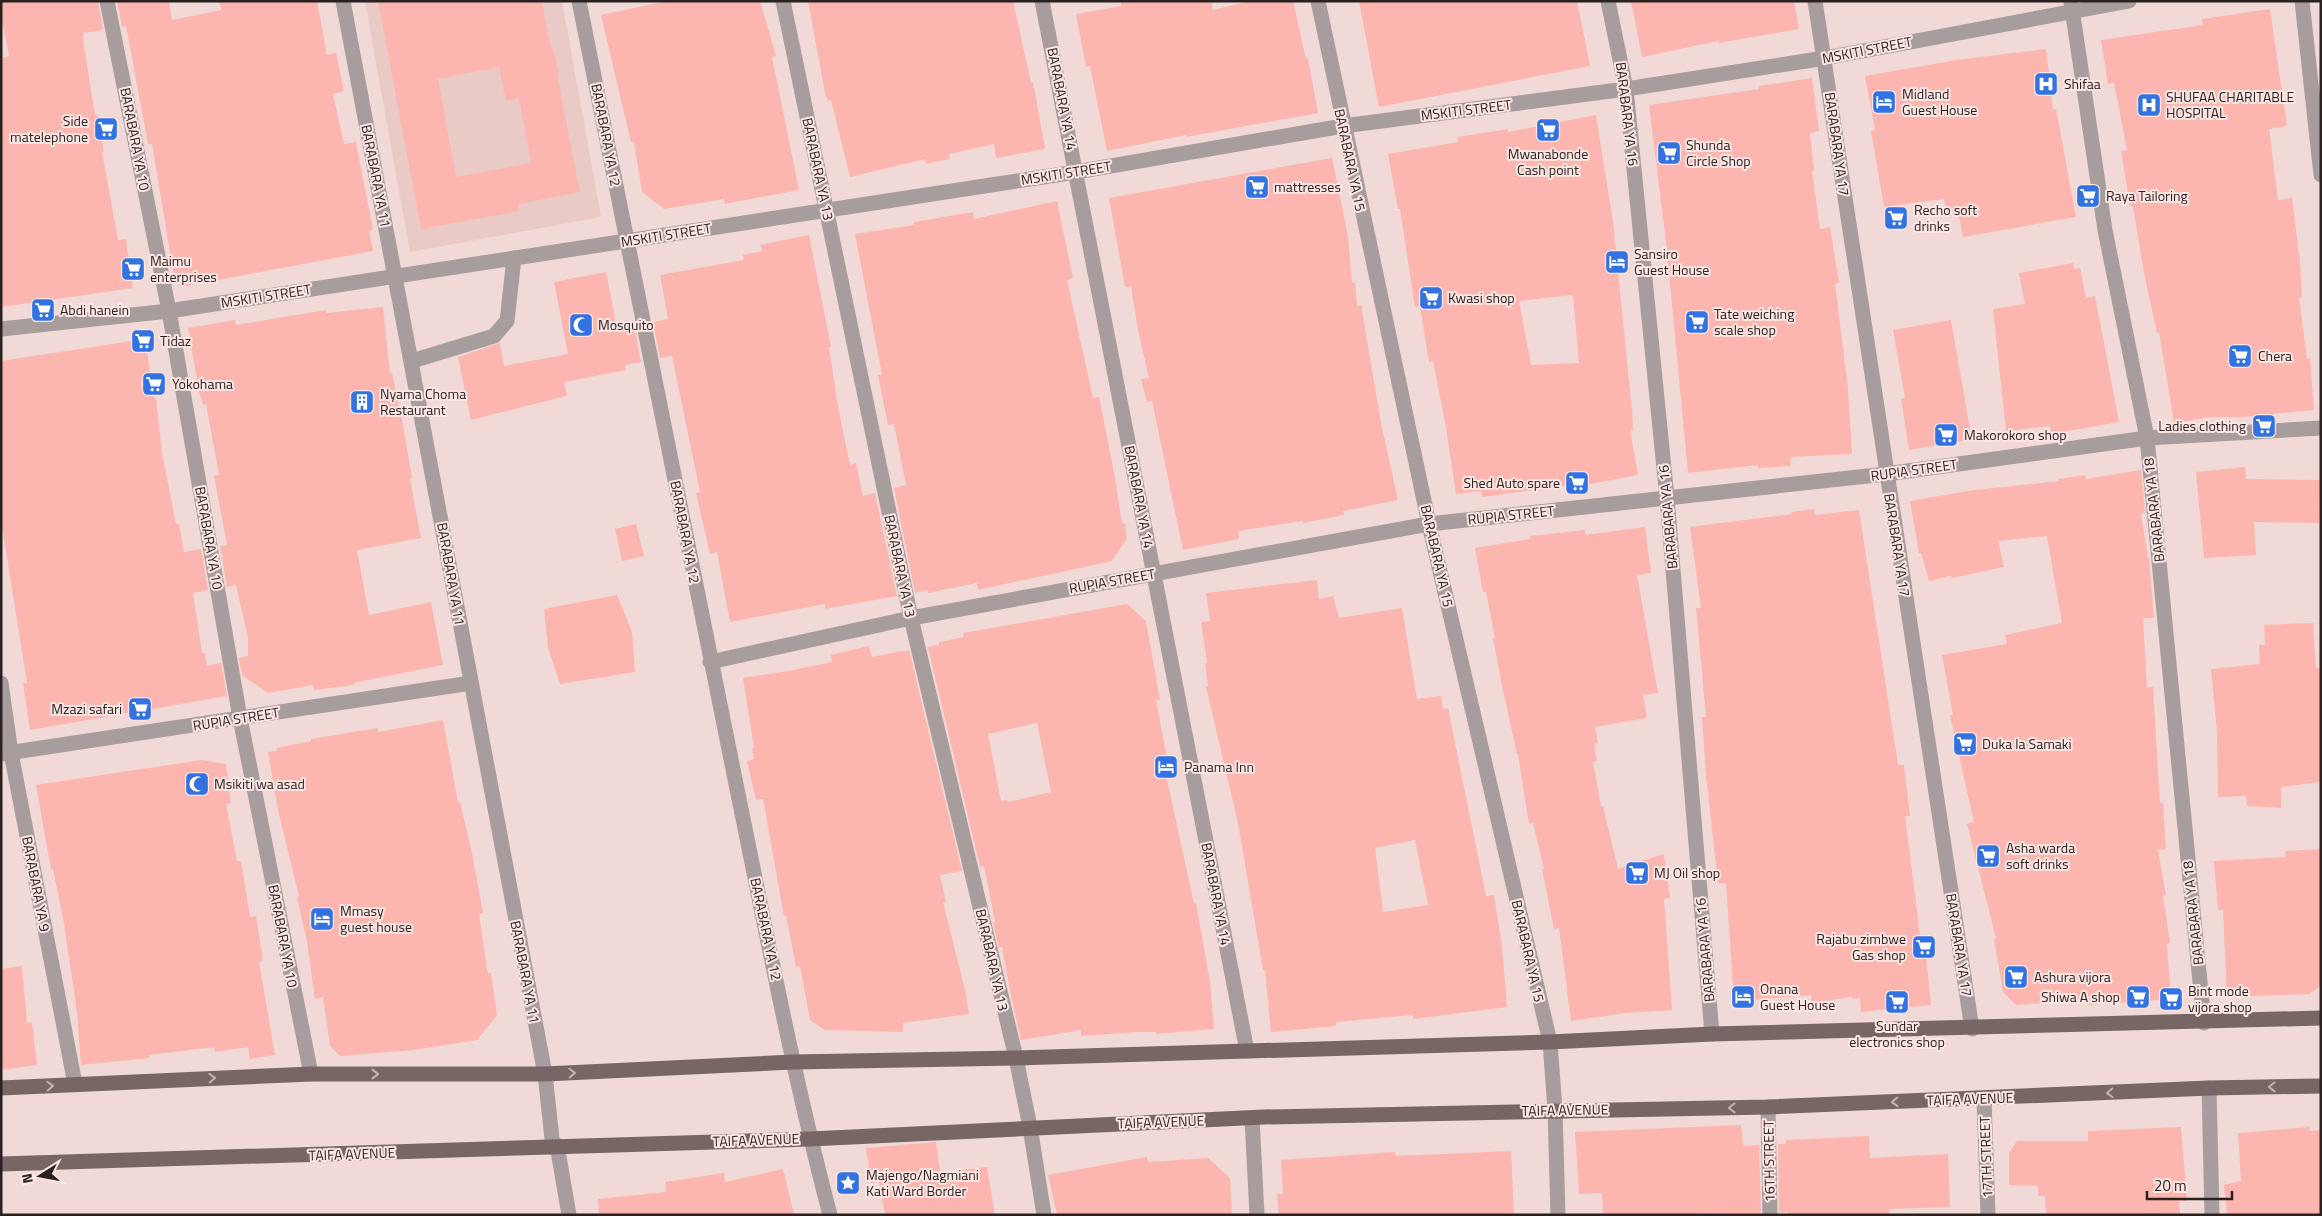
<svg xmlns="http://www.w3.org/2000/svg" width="2322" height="1216" font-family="'Titillium Web',sans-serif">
	<rect width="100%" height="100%" fill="#f0d9d6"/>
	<path fill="#e9cac6" d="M365 1H562L601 217 410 252Z"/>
	<g fill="#fdb6af" fill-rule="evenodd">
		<path d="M1 1H98L103 30 83 33 84 46 95 115 97 114 104 152H102L118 240 126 239 133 288 1 307V58L9 56 1 16Z"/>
		<path d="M117 1H169L172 20 221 10 219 1H317L327 55 336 53 344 91 333 94 344 144 356 142 373 230 369 231 373 251 180 287 179 282H175L152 144H148L126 26 122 27Z"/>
		<path d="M378 1H542L551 49 553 48 559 75H557L580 192 519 204V211L421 229ZM499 67 506 101 519 98 531 163 456 177 438 79Z"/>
		<path d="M667 1H760L776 56 772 57 799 190 725 204 724 199 664 209 642 192 634 142H631L601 15Z"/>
		<path d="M808 1H1013L1031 83 1033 82 1045 149 996 158 994 144 949 154 950 159 926 164 925 159 850 177 831 100 828 101 825 93Z"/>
		<path d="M1120 1H1212L1213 10 1250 1H1293L1306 59 1308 58 1318 113 1186 137V135L1107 151 1090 66 1086 67 1076 14 1121 6Z"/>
		<path d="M1359 1H1577L1590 66 1379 107Z"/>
		<path d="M1631 1H1794L1799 29 1718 43V41L1642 57Z"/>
		<path d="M2270 9 2287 126 2269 129 2278 200 2292 198 2300 263 2302 297H2299L2307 359H2310L2314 410 2243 417H2211L2174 423 2159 332 2157 333 2144 273 2133 206H2130L2121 151 2127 150 2114 83 2108 84 2101 40 2203 25 2202 19Z"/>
		<path d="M2046 49 2053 110 2056 109 2076 217 1963 237 1958 211 1947 213 1944 199 1884 207 1871 131 1875 130 1865 76 1956 60Z"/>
		<path d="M1812 78 1819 131 1810 133 1814 171H1812L1820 229 1830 227 1839 283H1835L1848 389 1852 454 1790 457 1791 466 1758 468V465L1688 473 1666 242 1649 105 1759 89V86Z"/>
		<path d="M1596 115 1613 222 1632 410 1633 430H1630L1638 475 1585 485 1584 483 1569 485 1482 497 1481 491 1456 494 1446 428 1433 361 1429 362 1420 306 1415 307 1400 209H1398L1388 154 1458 142 1457 137 1508 129V132ZM1573 295 1579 363 1531 365 1519 301Z"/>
		<path d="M1332 158 1348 236 1352 283 1355 282 1357 306 1361 305 1381 423 1398 500 1343 511 1344 515 1303 523V521L1238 531 1239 539 1183 550 1152 401 1147 402 1141 379 1149 378 1138 330 1131 286 1125 287 1109 198Z"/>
		<path d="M1057 201 1073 278 1067 280 1093 398 1099 397 1115 478 1122 523H1125L1127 538 1112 561 978 590 977 583 928 593 927 590 915 593 894 488 906 485 905 480 894 424 888 425 878 375H882L855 234 914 225V222L973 212 974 219Z"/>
		<path d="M809 235 831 347H829L838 407 850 465 856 463 863 496 875 493 897 596 825 609V604L730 622 717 552 710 554 696 493 700 492 672 356 660 358 653 322 668 319 660 275 744 260 743 255 762 251 760 245Z"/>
		<path d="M2073 263 2074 269 2080 268 2086 298 2095 296 2119 422 2051 434 2050 426 2006 431 1993 309 2025 304 2019 273Z"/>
		<path d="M606 272 617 329 634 326 641 362 625 365 626 370 564 382 567 396 471 420 458 357 500 343 504 366 568 354 554 282Z"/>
		<path d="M383 307 390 373H392L403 425 412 478 410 479 421 538 357 550 369 615 431 602 443 665 353 683 354 685 314 690 313 685 268 693 242 675 239 658 248 656V638L236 585 227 587 220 546 227 545 214 476 219 475 206 404 203 405 199 391 188 328 235 320 236 325 326 310V313Z"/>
		<path d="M1951 320 1971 435H1969V440L1909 450 1901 399 1905 398 1893 330Z"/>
		<path d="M145 339 154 398H156L162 453 176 524H179L184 552 201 549 208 590 193 593 202 653H205L207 666 221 663 227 696 30 730 23 683H27L1 520V361Z"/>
		<path d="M2245 467 2246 479 2320 480 2319 523 2254 522 2256 555 2204 558 2196 472Z"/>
		<path d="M2141 470 2145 513 2141 514 2148 558H2149L2154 618H2143L2147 688 2153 687 2160 803H2163L2166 849 2158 850 2166 895H2163L2170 943 2167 944 2171 999 2089 1005V1000L2016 1005 2003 992 1994 939 1996 938 1967 824 1974 822 1950 715H1953L1942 655 2007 644 2005 635 2062 623 2047 536 1998 541 2004 567 1952 578 1951 576 1929 581 1921 553H1919L1910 501 1975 490 2059 481 2058 479 2085 475 2086 479Z"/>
		<path d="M1814 509 1815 515 1859 510 1898 765H1904L1910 816H1905L1920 935H1924L1931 1005 1861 1012 1860 998 1853 999 1852 997 1812 1003 1811 995 1734 1001 1726 883H1718L1706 775 1702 717H1706L1696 608H1701L1690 527 1792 514 1791 512Z"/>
		<path d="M636 524 644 556 622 561 615 529Z"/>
		<path d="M1645 527 1651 573 1637 575 1658 693 1643 695 1647 718 1595 727 1598 743 1594 744 1597 761 1593 762 1601 806H1603L1618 869 1664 854 1670 898 1664 899 1672 1010 1626 1013 1571 1021 1559 928 1554 929 1542 869H1544L1533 823 1529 824 1518 754H1517L1502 686 1493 638H1495L1486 592H1483L1475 548 1530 539V536L1585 530V535Z"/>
		<path d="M1317 580 1319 599 1333 596 1339 618 1402 608 1417 699 1441 696 1443 709 1448 708 1486 896 1494 895 1502 947 1507 1007 1413 1019V1015L1336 1022V1026L1271 1032 1265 970H1263L1238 823 1206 687 1208 686 1205 664 1207 663 1201 622 1210 621 1206 593ZM1415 840 1428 905 1383 912 1375 848Z"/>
		<path d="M617 595 632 632 635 672 560 684 548 648 544 609Z"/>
		<path d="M1127 604 1146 621 1160 700H1156L1169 769 1165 770 1194 904 1196 903 1210 982 1214 1029 1156 1034V1032H1137L1081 1036V1030L1021 1040 1010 991 1002 947 999 948 993 923 995 922 984 866 980 867 928 647 939 645V642L964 637 963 633ZM1037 723 1051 792 1008 802 1007 800 1001 801 988 734Z"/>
		<path d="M2313 623 2316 668H2321V782L2281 787V808L2247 806 2246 796 2218 797 2217 732 2211 669 2260 664 2259 645H2265L2264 625Z"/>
		<path d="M869 646 872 657 909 650 962 871 940 875 946 902H943L966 994 969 1014 903 1023V1032L825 1030 810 1020 800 966 796 967 786 915 784 916 763 799 756 800 747 761 754 759 752 748H754L743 678 788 671 832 662 831 655Z"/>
		<path d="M443 720 458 803 460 802 472 853 483 913 479 914 487 969 488 973H491L497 1015 477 1040 414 1050 340 1056 330 1046 323 997 315 999 307 942 297 897 299 896 278 810 268 752 277 751 276 748 311 741V739L378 728V732Z"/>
		<path d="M202 760 226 764 231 803 226 804 237 861H241L250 917 256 916 263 961 259 962 275 1055 250 1059 248 1047 215 1052 214 1047 149 1055V1058L81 1065 77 1013 64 923 53 869H51L36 785Z"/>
		<path d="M2321 849V986L2309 994 2227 997 2223 910H2218L2214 861 2286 857 2285 851Z"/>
		<path d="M22 966 27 1023 32 1022 37 1065 1 1070V969Z"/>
		<path d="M1741 1125 1743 1146 1759 1145 1761 1213 1603 1215 1602 1193 1579 1194 1575 1132Z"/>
		<path d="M2181 1127 2187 1201H2179L2180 1215H2046L2045 1196H2038V1186L2009 1185V1153L2017 1141H2088V1131Z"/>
		<path d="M2310 1127V1131L2321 1130V1215H2227L2224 1185 2241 1181 2238 1133Z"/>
		<path d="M1869 1136 1870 1158 1948 1154 1950 1207 1889 1209V1215H1788V1212L1779 1213 1778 1144H1786V1140Z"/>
		<path d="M936 1142 940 1173 987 1167 995 1215H885L879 1182 871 1183 866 1148Z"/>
		<path d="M1511 1151 1514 1215H1279L1277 1194H1283L1281 1160 1395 1152V1156Z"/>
		<path d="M1147 1157 1148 1162 1208 1158 1230 1178 1232 1215H1057L1048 1175Z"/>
		<path d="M783 1169 794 1215H599L598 1199 666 1192 665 1182 724 1173 725 1182Z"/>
	</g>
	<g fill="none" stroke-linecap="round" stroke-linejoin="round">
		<g stroke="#a69d9c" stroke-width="15">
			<path d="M107 1 169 311 240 718 311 1074"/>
			<path d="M343 1 545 1074 553 1148"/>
			<path d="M579 1C632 264 683 527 737 789 766 931 793 1074 830 1215"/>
			<path d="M783 1 911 618 1016 1058 1030 1127 1044 1215"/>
			<path d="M1042 1 1247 1051"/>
			<path d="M1318 1 1429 524 1550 1042 1555 1110 1558 1215"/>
			<path d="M1608 1 1626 89 1667 498 1712 1034"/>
			<path d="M1815 1 1972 1029"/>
			<path d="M2302 1 2321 175"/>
			<path d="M2071 2 2105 230 2147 438 2204 1023"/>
			<path d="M1 329 169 311 1076 172 1343 126 1626 89 1825 58 2129 1"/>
			<path d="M412 361 494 336 507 321 514 258"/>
			<path d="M710 662 911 618 1429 524 1886 474 2147 438 2321 428"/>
			<path d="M1 683 11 753 75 1084"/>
			<path d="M1 754 471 683"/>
			<path d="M2209 1088 2212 1215"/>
			<path d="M1984 1099 1988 1215"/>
			<path d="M1768 1107 1770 1215"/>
			<path d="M1252 1118 1257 1215"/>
			<path d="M557 1145 569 1215"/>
		</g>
		<g stroke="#776664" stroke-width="15">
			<path d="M1 1088 311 1074H545L793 1062 1016 1058 1550 1042 1712 1034 2321 1018"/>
			<path d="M1 1164 810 1139 1264 1117 1768 1107 2209 1088 2321 1086"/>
		</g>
	</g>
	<defs><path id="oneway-chevron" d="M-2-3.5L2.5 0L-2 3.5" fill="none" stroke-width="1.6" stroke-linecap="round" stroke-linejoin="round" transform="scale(1.25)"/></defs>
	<g stroke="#c7b3b0">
		<use href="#oneway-chevron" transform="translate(572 1073) rotate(-3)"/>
		<use href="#oneway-chevron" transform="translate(375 1074)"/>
		<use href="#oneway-chevron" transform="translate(212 1078) rotate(-3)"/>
		<use href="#oneway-chevron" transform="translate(50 1086) rotate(-3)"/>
		<use href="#oneway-chevron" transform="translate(2272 1087) rotate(179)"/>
		<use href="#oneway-chevron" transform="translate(2110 1093) rotate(177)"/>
		<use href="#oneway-chevron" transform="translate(1895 1102) rotate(178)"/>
		<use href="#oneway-chevron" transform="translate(1732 1108) rotate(179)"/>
	</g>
	<defs>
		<symbol id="hospital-square" viewBox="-11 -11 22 22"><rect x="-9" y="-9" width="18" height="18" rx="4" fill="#3373e1" stroke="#fde6e3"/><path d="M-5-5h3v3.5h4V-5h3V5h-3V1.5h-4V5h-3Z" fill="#fff"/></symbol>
		<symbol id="hotel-square" viewBox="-11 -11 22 22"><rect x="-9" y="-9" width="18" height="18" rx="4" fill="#3373e1" stroke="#fde6e3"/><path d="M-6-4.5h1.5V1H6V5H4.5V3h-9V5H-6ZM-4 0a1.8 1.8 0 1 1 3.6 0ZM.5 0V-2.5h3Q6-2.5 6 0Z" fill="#fff"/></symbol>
		<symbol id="supermarket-square" viewBox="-11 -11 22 22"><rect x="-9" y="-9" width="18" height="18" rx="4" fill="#3373e1" stroke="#fde6e3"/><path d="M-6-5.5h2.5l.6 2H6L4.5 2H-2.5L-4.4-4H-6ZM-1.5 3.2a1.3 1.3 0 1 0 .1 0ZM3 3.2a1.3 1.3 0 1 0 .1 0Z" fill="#fff"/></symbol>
		<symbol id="mosque-square" viewBox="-11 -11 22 22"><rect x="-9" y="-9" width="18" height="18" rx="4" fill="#3373e1" stroke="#fde6e3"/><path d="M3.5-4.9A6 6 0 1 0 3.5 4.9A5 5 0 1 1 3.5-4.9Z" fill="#fff"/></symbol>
		<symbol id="building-square" viewBox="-11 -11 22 22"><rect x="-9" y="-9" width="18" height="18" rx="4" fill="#3373e1" stroke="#fde6e3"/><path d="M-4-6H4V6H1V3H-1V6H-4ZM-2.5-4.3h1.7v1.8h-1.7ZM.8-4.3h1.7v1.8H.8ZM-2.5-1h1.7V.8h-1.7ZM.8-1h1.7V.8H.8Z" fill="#fff"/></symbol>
		<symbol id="sight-square" viewBox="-11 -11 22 22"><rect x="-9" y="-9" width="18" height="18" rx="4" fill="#3373e1" stroke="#fde6e3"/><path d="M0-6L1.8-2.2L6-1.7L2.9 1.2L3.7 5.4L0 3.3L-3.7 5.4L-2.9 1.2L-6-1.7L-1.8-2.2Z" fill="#fff"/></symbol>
	</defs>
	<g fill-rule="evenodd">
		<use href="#hospital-square" x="2032" y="70" width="28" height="28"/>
		<use href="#hotel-square" x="1870" y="88" width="28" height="28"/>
		<use href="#hospital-square" x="2135" y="91" width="28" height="28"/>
		<use href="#supermarket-square" x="92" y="115" width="28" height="28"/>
		<use href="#supermarket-square" x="1534" y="116" width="28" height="28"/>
		<use href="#supermarket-square" x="1655" y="139" width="28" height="28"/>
		<use href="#supermarket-square" x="1243" y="173" width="28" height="28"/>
		<use href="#supermarket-square" x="2074" y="182" width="28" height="28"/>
		<use href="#supermarket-square" x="1882" y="204" width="28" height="28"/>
		<use href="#hotel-square" x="1603" y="248" width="28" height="28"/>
		<use href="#supermarket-square" x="119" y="255" width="28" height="28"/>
		<use href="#supermarket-square" x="1417" y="284" width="28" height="28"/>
		<use href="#supermarket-square" x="29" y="296" width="28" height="28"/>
		<use href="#supermarket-square" x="1683" y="308" width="28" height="28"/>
		<use href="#mosque-square" x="567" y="311" width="28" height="28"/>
		<use href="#supermarket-square" x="129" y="327" width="28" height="28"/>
		<use href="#supermarket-square" x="2226" y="342" width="28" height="28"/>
		<use href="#supermarket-square" x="140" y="370" width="28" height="28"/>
		<use href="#building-square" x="348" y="388" width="28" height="28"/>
		<use href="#supermarket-square" x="2250" y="412" width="28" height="28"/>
		<use href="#supermarket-square" x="1932" y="421" width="28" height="28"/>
		<use href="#supermarket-square" x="1563" y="469" width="28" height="28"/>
		<use href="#supermarket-square" x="126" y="695" width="28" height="28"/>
		<use href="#supermarket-square" x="1951" y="730" width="28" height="28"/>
		<use href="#hotel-square" x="1152" y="753" width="28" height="28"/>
		<use href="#mosque-square" x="183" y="770" width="28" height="28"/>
		<use href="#supermarket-square" x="1974" y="842" width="28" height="28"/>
		<use href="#supermarket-square" x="1623" y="859" width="28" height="28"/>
		<use href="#hotel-square" x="308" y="905" width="28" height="28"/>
		<use href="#supermarket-square" x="1910" y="933" width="28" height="28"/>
		<use href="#supermarket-square" x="2002" y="963" width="28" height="28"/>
		<use href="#hotel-square" x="1729" y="983" width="28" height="28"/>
		<use href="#supermarket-square" x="2124" y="983" width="28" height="28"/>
		<use href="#supermarket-square" x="2157" y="985" width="28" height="28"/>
		<use href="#supermarket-square" x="1883" y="988" width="28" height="28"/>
		<use href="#sight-square" x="834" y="1169" width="28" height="28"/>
	</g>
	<g text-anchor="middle" stroke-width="4" stroke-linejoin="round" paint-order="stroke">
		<g font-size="14" fill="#2a2221" stroke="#fde6e3">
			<text transform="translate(1867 50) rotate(-11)" y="5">MSKITI STREET</text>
			<text transform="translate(1062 99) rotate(79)" y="5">BARABARA YA 14</text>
			<text transform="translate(1466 110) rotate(-7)" y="5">MSKITI STREET</text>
			<text transform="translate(1627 114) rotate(83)" y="5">BARABARA YA 16</text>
			<text transform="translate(606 135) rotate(79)" y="5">BARABARA YA 12</text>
			<text transform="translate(135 139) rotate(79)" y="5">BARABARA YA 10</text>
			<text transform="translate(1837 144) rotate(82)" y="5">BARABARA YA 17</text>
			<text transform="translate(1350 160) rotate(78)" y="5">BARABARA YA 15</text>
			<text transform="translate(818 169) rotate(78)" y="5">BARABARA YA 13</text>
			<text transform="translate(1066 173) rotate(-9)" y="5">MSKITI STREET</text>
			<text transform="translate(376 176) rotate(79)" y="5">BARABARA YA 11</text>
			<text transform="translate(666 235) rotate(-9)" y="5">MSKITI STREET</text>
			<text transform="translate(266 296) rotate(-9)" y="5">MSKITI STREET</text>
			<text transform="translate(1914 470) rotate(-8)" y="5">RUPIA STREET</text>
			<text transform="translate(1139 497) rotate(79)" y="5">BARABARA YA 14</text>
			<text transform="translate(2154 510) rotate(-96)" y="5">BARABARA YA 18</text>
			<text transform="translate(1511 515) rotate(-6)" y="5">RUPIA STREET</text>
			<text transform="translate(1668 517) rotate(-95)" y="5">BARABARA YA 16</text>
			<text transform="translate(685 532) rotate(79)" y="5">BARABARA YA 12</text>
			<text transform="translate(209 538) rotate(80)" y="5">BARABARA YA 10</text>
			<text transform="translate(1897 545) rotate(81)" y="5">BARABARA YA 17</text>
			<text transform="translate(1437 556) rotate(77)" y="5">BARABARA YA 15</text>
			<text transform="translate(900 566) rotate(78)" y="5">BARABARA YA 13</text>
			<text transform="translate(451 574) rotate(80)" y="5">BARABARA YA 11</text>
			<text transform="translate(1112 581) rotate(-10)" y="5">RUPIA STREET</text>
			<text transform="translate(236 719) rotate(-9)" y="5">RUPIA STREET</text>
			<text transform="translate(36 884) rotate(79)" y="5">BARABARA YA 9</text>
			<text transform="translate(1216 894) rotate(79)" y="5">BARABARA YA 14</text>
			<text transform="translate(2193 913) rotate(-96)" y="5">BARABARA YA 18</text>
			<text transform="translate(766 929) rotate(78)" y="5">BARABARA YA 12</text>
			<text transform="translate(283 936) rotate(79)" y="5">BARABARA YA 10</text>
			<text transform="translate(1959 945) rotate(81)" y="5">BARABARA YA 17</text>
			<text transform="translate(1705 950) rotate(-95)" y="5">BARABARA YA 16</text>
			<text transform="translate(1528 951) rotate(77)" y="5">BARABARA YA 15</text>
			<text transform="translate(992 960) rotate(77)" y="5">BARABARA YA 13</text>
			<text transform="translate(525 972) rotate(79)" y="5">BARABARA YA 11</text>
			<text transform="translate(1970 1099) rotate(-2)" y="5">TAIFA AVENUE</text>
			<text transform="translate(1565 1110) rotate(-1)" y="5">TAIFA AVENUE</text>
			<text transform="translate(1161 1122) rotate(-2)" y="5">TAIFA AVENUE</text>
			<text transform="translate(756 1140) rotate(-2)" y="5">TAIFA AVENUE</text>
			<text transform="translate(352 1154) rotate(-2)" y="5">TAIFA AVENUE</text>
			<text transform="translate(1986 1157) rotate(-92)" y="5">17TH STREET</text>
			<text transform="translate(1769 1161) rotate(-91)" y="5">16TH STREET</text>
		</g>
		<g font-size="14" fill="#2a2221" stroke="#fde6e3" text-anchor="start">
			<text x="2064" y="89">Shifaa</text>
			<text x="1902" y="99">Midland<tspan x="1902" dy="16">Guest House</tspan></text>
			<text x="2166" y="102">SHUFAA CHARITABLE<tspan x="2166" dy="16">HOSPITAL</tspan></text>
			<text x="88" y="126" text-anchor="end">Side<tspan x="88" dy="16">matelephone</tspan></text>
			<text x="1686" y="150">Shunda<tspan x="1686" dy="16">Circle Shop</tspan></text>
			<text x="1548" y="159" text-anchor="middle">Mwanabonde<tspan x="1548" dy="16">Cash point</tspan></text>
			<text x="1274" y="192">mattresses</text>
			<text x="2106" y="201">Raya Tailoring</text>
			<text x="1914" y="215">Recho soft<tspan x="1914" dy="16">drinks</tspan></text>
			<text x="1634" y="259">Sansiro<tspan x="1634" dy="16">Guest House</tspan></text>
			<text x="150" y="266">Maimu<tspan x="150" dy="16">enterprises</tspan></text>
			<text x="1448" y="303">Kwasi shop</text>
			<text x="60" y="315">Abdi hanein</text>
			<text x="1714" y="319">Tate weiching<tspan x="1714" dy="16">scale shop</tspan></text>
			<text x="598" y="330">Mosquito</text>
			<text x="160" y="346">Tidaz</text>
			<text x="2258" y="361">Chera</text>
			<text x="172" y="389">Yokohama</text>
			<text x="380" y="399">Nyama Choma<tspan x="380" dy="16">Restaurant</tspan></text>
			<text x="2246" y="431" text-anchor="end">Ladies clothing</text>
			<text x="1964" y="440">Makorokoro shop</text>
			<text x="1560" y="488" text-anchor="end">Shed Auto spare</text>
			<text x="122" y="714" text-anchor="end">Mzazi safari</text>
			<text x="1982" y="749">Duka la Samaki</text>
			<text x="1184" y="772">Panama Inn</text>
			<text x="214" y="789">Msikiti wa asad</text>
			<text x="2006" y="853">Asha warda<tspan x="2006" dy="16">soft drinks</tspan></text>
			<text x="1654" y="878">MJ Oil shop</text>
			<text x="340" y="916">Mmasy<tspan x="340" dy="16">guest house</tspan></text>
			<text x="1906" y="944" text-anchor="end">Rajabu zimbwe<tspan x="1906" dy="16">Gas shop</tspan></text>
			<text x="2034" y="982">Ashura vijora</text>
			<text x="1760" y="994">Onana<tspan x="1760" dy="16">Guest House</tspan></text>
			<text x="2188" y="996">Bint mode<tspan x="2188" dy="16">vijora shop</tspan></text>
			<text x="2120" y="1002" text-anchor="end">Shiwa A shop</text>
			<text x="1897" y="1031" text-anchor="middle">Sundar<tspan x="1897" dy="16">electronics shop</tspan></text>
			<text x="866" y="1180">Majengo/Nagmiani<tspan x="866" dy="16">Kati Ward Border</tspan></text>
		</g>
	</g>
	<rect width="2322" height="1216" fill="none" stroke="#2a2221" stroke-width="5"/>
	<g transform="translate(40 1176) rotate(259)" stroke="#fde6e3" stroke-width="4" paint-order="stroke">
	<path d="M0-4L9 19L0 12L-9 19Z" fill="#2a2221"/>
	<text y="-8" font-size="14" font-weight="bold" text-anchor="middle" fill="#2a2221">N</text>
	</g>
	<path d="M2147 1191v8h85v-8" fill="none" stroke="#2a2221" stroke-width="2.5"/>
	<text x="2154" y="1191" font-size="15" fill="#2a2221" stroke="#fde6e3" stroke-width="4" paint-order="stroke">20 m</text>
</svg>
